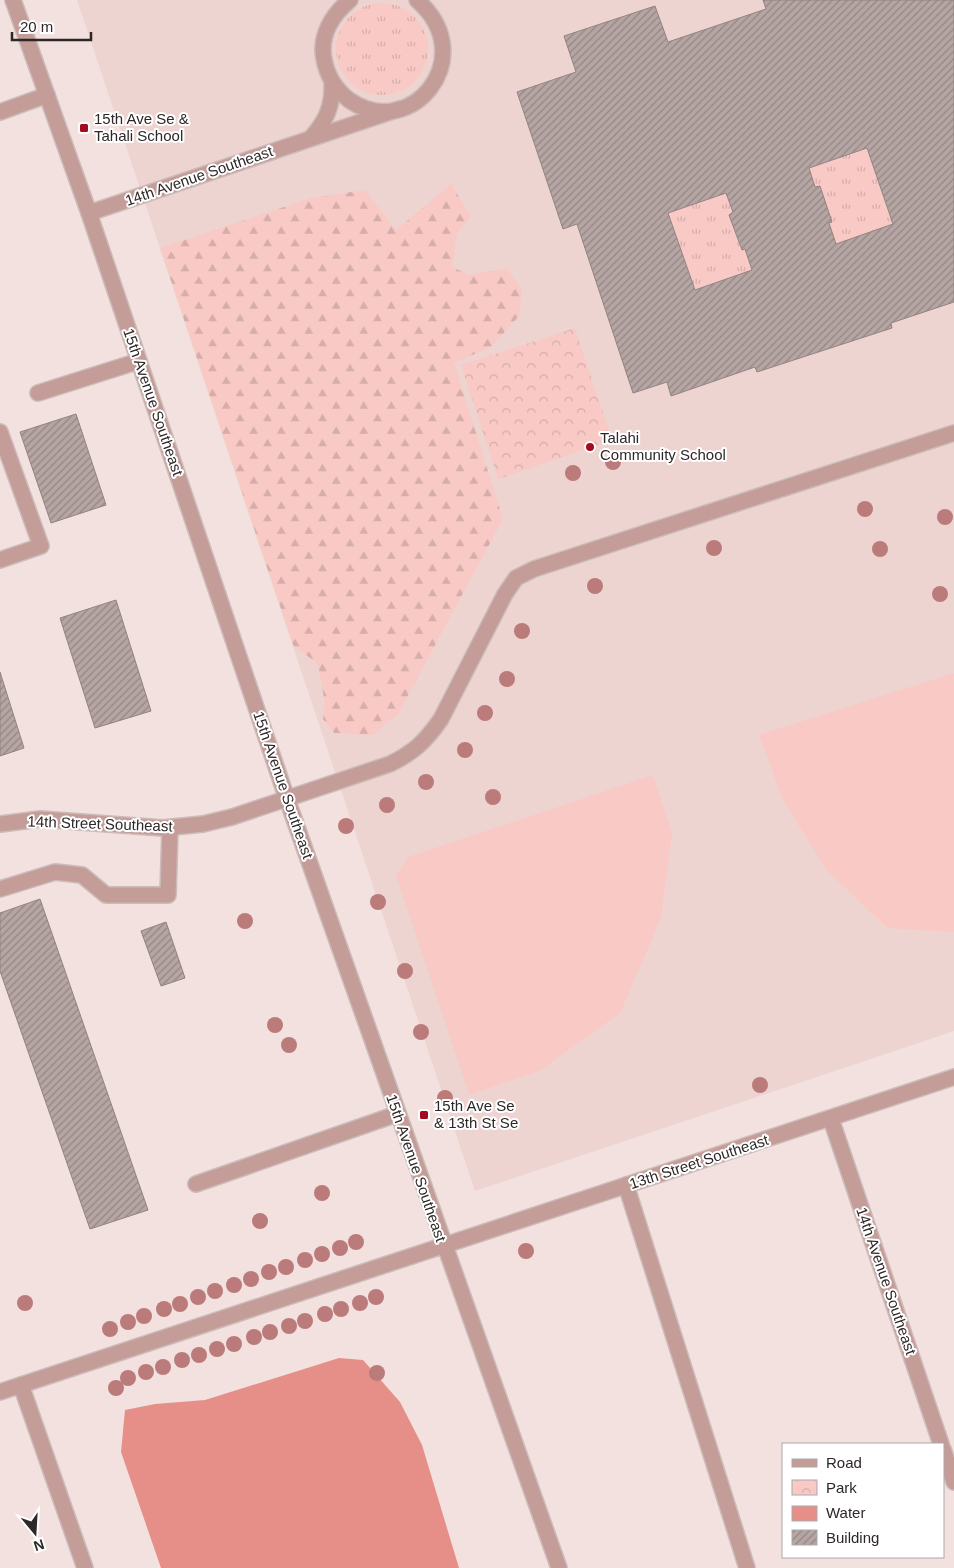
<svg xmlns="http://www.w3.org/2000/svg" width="954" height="1568" font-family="Arial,sans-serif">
	<defs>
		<pattern id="grass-tufts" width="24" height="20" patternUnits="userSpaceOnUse" patternTransform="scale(1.25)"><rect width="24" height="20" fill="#f8c9c5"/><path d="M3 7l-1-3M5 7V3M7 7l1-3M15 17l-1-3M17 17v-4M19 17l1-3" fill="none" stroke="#d5ada9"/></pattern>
		<pattern id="forest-firs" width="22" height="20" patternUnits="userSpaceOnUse" patternTransform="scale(1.25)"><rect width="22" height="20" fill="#f8c9c5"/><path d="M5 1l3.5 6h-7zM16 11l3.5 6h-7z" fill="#d5ada9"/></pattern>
		<pattern id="park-crowns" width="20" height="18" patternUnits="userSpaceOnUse" patternTransform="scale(1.25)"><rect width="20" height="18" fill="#f8c9c5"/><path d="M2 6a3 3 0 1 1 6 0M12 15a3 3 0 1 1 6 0" fill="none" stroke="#d5ada9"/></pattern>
		<pattern id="building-hatch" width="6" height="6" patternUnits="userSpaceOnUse" patternTransform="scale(1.25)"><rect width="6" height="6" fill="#b5a5a3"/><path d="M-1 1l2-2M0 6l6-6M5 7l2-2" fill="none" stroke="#948685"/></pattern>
	</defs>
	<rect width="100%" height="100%" fill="#f2e1df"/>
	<path fill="#eed4d1" d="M77 0H954V1031L475 1191Z"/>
	<g fill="url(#grass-tufts)">
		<circle cx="382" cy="49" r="46"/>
		<path d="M867 148 893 224 836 244 829 223 832 221 820 186 815 187 809 168Z"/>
		<path d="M726 193 733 212 729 215 741 249H745L752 270 695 290 668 213Z"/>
	</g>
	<path fill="url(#forest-firs)" d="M451 184 471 216 457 233 452 267 470 275 507 268 522 290 519 316 491 347 454 363 503 519 398 714 373 735 334 733 323 719 325 704 318 664 293 645 160 248 311 198 365 190 396 230Z"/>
	<path fill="url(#park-crowns)" d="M575 328 612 440 498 479 461 365Z"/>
	<g fill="#f8c9c5">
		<path d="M954 673V932L888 928 827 871 783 800 759 735Z"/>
		<path d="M653 775 672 833 661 918 620 1013 539 1071 469 1095 396 876 408 857Z"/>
	</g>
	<path fill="#e68f88" d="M339 1358 363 1360 400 1402 422 1445 459 1568H161L121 1452 125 1410 155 1404 205 1400Z"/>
	<g fill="url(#building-hatch)" stroke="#928381" fill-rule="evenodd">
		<path d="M763 0H954V302L891 323 892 328 757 372 755 367 671 396 667 382 633 393 577 224 563 229 517 92 576 72 564 36 655 6 668 42 766 9ZM867 148 893 224 836 244 829 223 832 222 820 186 815 187 809 168ZM726 193 733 212 729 215 742 250 745 249 752 270 695 290 668 213Z"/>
		<path d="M76 414 106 505 51 523 20 432Z"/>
		<path d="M116 600 151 711 95 728 60 618Z"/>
		<path d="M0 672 24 748 0 756Z"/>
		<path d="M40 899 148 1210 90 1229 0 971V913Z"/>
		<path d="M166 922 185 978 161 986 141 931Z"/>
	</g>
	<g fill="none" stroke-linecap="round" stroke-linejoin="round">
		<defs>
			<g id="minor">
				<path d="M13 0 89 213 287 799 559 1568"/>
				<path d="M350 0C333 14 319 35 324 59 327 76 335 89 349 100 411 143 482 57 417 0"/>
				<path d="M0 112 47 95"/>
				<path d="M311 138C326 121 333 106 332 83"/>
				<path d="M89 213 399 109"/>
				<path d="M38 393 139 361"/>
				<path d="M0 432 41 546 0 560"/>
				<path d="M0 824 40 819 163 828 203 824 232 817 390 764C414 752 425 742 441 719L505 594 516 578 534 569 954 433"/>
				<path d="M0 889 55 872 82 875 106 895H168L170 828"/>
				<path d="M831 1119 941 1444"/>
				<path d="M196 1184 397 1114"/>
				<path d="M626 1185 747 1568"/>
				<path d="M21 1385 85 1568"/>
				<path d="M0 1392 954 1077"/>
				<path d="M943 1449 954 1482"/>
			</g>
		</defs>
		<use href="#minor" stroke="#cbbcba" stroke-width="18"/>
		<use href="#minor" stroke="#c49c98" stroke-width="15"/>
	</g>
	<g fill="#ba7b7a">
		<circle cx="613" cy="462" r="8"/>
		<circle cx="573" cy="473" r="8"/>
		<circle cx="865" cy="509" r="8"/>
		<circle cx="945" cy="517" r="8"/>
		<circle cx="714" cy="548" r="8"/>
		<circle cx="880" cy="549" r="8"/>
		<circle cx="595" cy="586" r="8"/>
		<circle cx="940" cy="594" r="8"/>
		<circle cx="522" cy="631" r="8"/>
		<circle cx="507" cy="679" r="8"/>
		<circle cx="485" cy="713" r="8"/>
		<circle cx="465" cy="750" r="8"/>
		<circle cx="426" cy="782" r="8"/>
		<circle cx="493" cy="797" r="8"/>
		<circle cx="387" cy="805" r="8"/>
		<circle cx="346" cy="826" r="8"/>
		<circle cx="378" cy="902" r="8"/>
		<circle cx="245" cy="921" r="8"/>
		<circle cx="405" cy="971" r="8"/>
		<circle cx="275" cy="1025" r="8"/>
		<circle cx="421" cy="1032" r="8"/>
		<circle cx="289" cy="1045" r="8"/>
		<circle cx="760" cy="1085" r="8"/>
		<circle cx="445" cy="1098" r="8"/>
		<circle cx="322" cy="1193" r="8"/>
		<circle cx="260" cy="1221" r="8"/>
		<circle cx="356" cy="1242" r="8"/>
		<circle cx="340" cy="1248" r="8"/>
		<circle cx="526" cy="1251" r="8"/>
		<circle cx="322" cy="1254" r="8"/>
		<circle cx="305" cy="1260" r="8"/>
		<circle cx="286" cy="1267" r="8"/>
		<circle cx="269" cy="1272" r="8"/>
		<circle cx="251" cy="1279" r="8"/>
		<circle cx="234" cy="1285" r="8"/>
		<circle cx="215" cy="1291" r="8"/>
		<circle cx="198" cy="1297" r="8"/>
		<circle cx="376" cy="1297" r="8"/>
		<circle cx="25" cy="1303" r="8"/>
		<circle cx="360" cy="1303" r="8"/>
		<circle cx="180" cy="1304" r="8"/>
		<circle cx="164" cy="1309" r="8"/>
		<circle cx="341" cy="1309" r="8"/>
		<circle cx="325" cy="1314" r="8"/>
		<circle cx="144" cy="1316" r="8"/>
		<circle cx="305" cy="1321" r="8"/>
		<circle cx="128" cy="1322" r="8"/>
		<circle cx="289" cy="1326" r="8"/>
		<circle cx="110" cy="1329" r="8"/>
		<circle cx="270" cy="1332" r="8"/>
		<circle cx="254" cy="1337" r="8"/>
		<circle cx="234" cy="1344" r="8"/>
		<circle cx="217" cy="1349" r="8"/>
		<circle cx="199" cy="1355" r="8"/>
		<circle cx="182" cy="1360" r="8"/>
		<circle cx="163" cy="1367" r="8"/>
		<circle cx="146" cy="1372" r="8"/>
		<circle cx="377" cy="1373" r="8"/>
		<circle cx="128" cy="1378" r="8"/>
		<circle cx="116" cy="1388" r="8"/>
	</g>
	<g fill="#a50b1c" stroke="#fff" stroke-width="2">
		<rect x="79" y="123" width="10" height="10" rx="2.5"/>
		<circle cx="590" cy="447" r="5"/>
		<rect x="419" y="1110" width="10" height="10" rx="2.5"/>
	</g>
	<g text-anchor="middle" stroke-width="4" stroke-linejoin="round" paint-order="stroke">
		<g font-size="15" fill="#2e2727" stroke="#fff" text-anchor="start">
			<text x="94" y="124">15th Ave Se &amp;<tspan x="94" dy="17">Tahali School</tspan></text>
			<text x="600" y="443">Talahi<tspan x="600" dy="17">Community School</tspan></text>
			<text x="434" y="1111">15th Ave Se<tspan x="434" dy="17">&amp; 13th St Se</tspan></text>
		</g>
		<g font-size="15" fill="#2e2727" stroke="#fff">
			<text transform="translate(199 176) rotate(-19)" y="5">14th Avenue Southeast</text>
			<text transform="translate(153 402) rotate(71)" y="5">15th Avenue Southeast</text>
			<text transform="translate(283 785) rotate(71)" y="5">15th Avenue Southeast</text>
			<text transform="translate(100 824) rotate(2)" y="5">14th Street Southeast</text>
			<text transform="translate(699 1162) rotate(-18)" y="5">13th Street Southeast</text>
			<text transform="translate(416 1168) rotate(71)" y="5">15th Avenue Southeast</text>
			<text transform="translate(886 1281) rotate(71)" y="5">14th Avenue Southeast</text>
		</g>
	</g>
	<rect x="782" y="1443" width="162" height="115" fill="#ffffff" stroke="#aba9a9"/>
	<rect x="792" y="1459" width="25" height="8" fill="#c49c98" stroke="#aba9a9"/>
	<text x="826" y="1468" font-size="15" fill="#2e2727">Road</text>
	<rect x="792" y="1480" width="25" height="15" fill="url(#park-crowns)" stroke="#aba9a9"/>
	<text x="826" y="1493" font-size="15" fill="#2e2727">Park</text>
	<rect x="792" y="1506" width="25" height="15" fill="#e68f88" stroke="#aba9a9"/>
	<text x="826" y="1518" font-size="15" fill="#2e2727">Water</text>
	<rect x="792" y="1530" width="25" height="15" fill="url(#building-hatch)" stroke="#aba9a9"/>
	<text x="826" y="1543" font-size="15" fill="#2e2727">Building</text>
	<g transform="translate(35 1533) rotate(162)" stroke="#ffffff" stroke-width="4" paint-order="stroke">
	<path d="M0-4L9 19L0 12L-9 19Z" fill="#2e2727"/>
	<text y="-8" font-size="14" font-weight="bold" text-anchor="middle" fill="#2e2727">N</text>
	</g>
	<path d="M12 32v8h79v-8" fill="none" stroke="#2e2727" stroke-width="2.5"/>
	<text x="20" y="32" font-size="15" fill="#2e2727" stroke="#ffffff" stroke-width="4" paint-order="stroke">20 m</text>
</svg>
